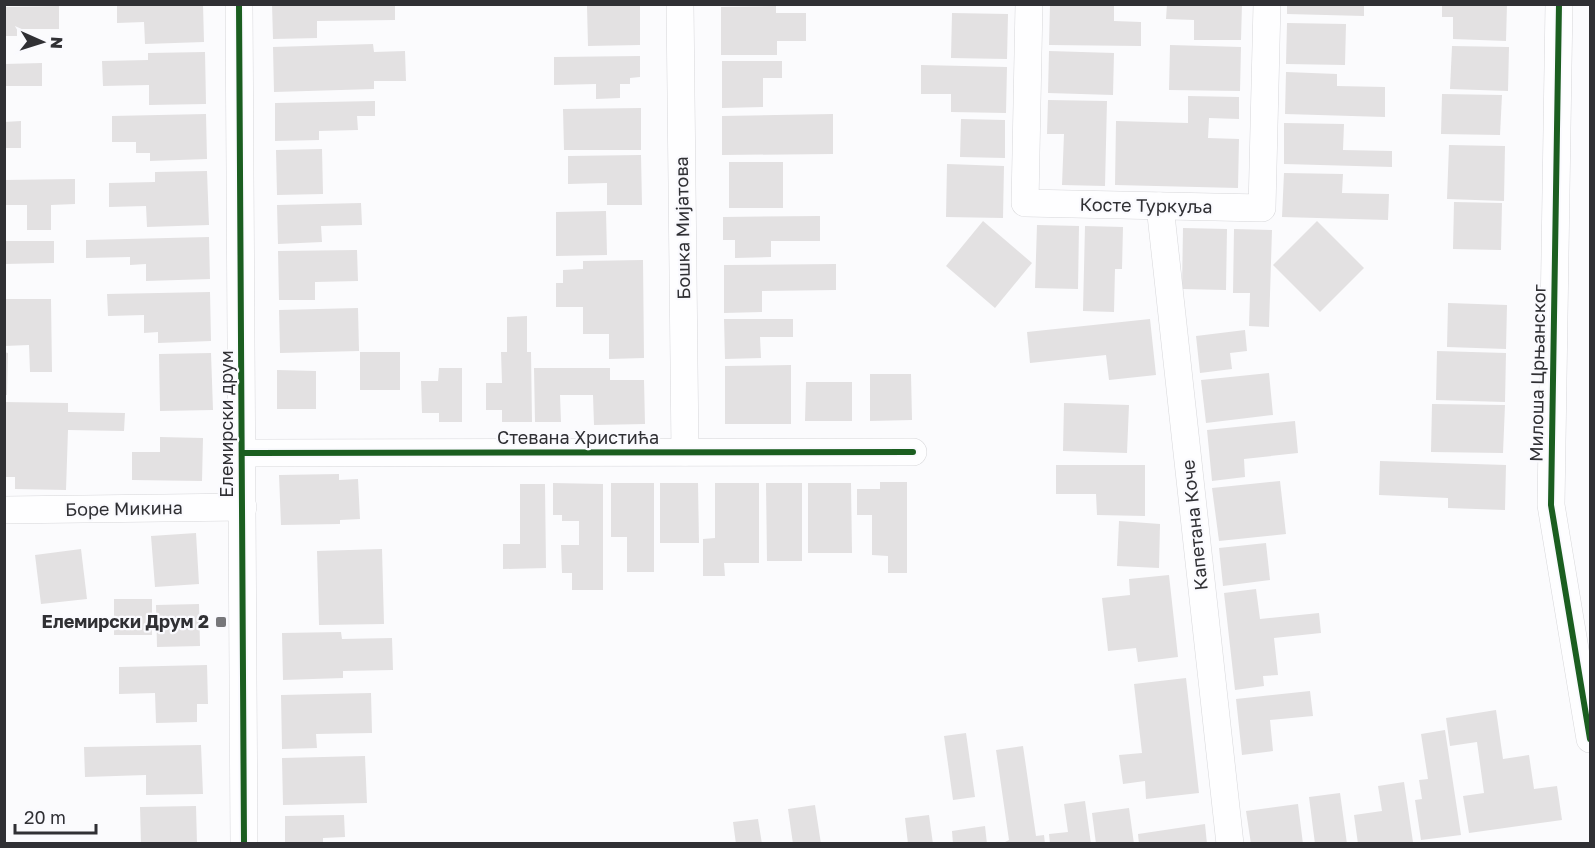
<svg xmlns="http://www.w3.org/2000/svg" width="1595" height="848" font-family="'Golos Text',sans-serif">
	<rect width="100%" height="100%" fill="#fbfbfd"/>
	<g fill="#e3e1e2">
		<path d="M117 4H203L204 42 145 44 144 22 117 23Z"/>
		<path d="M272 4H395V20L317 21V38L273 39Z"/>
		<path d="M1050 4H1114V21L1141 22V46L1049 45Z"/>
		<path d="M1167 4H1242L1241 40H1194V20L1166 19Z"/>
		<path d="M1287 4H1364V16L1287 14Z"/>
		<path d="M1442 4H1507L1506 41 1453 39V17H1442Z"/>
		<path d="M59 6V29H17V36H4V7Z"/>
		<path d="M587 6H640V45L588 46Z"/>
		<path d="M776 6V13H806V41H777V55H721V7Z"/>
		<path d="M952 13 1008 14 1007 59 951 58Z"/>
		<path d="M1287 23 1346 24 1345 65 1286 64Z"/>
		<path d="M373 44 374 52 405 51 406 81H374V89L274 92 273 47Z"/>
		<path d="M1170 45 1241 47 1240 91 1169 90Z"/>
		<path d="M1452 46 1509 47 1508 91 1450 89Z"/>
		<path d="M1049 51 1114 53 1113 95 1048 93Z"/>
		<path d="M205 52 206 104 149 105V85L103 86 102 61 148 60V53Z"/>
		<path d="M640 56V77L630 78V84H620V98L596 99V84L554 85V57Z"/>
		<path d="M722 61H782V78H763V107L722 108Z"/>
		<path d="M42 63V86H4V64Z"/>
		<path d="M921 65 1007 67 1006 113 951 112V94H921Z"/>
		<path d="M1286 72 1337 74V86L1385 87V117L1285 114Z"/>
		<path d="M1442 94 1502 95 1500 135 1441 134Z"/>
		<path d="M1188 96 1239 97V119L1209 118 1208 138 1239 139 1238 188 1115 185 1116 121 1188 123Z"/>
		<path d="M1048 100 1107 101 1105 186 1062 185 1064 134H1047Z"/>
		<path d="M375 101V116H357L358 130 319 131V140L275 141V103Z"/>
		<path d="M641 108V150H564L563 109Z"/>
		<path d="M206 114 207 159 150 161V153H136V142H112V116Z"/>
		<path d="M833 114V154L722 155V116Z"/>
		<path d="M961 119 1005 120V158L960 157Z"/>
		<path d="M21 121V148H4V122Z"/>
		<path d="M1284 123 1344 124 1343 150 1392 151V167L1284 164Z"/>
		<path d="M1449 145 1505 146 1504 201 1447 199Z"/>
		<path d="M322 149 323 194 277 195 276 150Z"/>
		<path d="M641 155 642 205H607V183L568 184V156Z"/>
		<rect x="729" y="162" width="54" height="46"/>
		<path d="M947 164 1004 166 1003 218 946 217Z"/>
		<path d="M207 171 209 225 147 227 146 206 109 207V183L155 182V172Z"/>
		<path d="M1284 173 1343 174 1342 193 1389 194 1388 220 1282 217Z"/>
		<path d="M75 179V204L51 205V230H27V205H4V180Z"/>
		<path d="M1454 202 1502 203 1501 250 1453 249Z"/>
		<path d="M361 203 362 225 321 226 322 242 278 244 277 205Z"/>
		<path d="M606 211 607 255 556 256V212Z"/>
		<path d="M820 216V241H771V257L735 258V240H723V217Z"/>
		<path d="M983 221 1032 263 995 308 946 266Z"/>
		<path d="M1317 221 1364 268 1320 312 1273 265Z"/>
		<path d="M1037 225 1079 226 1078 289 1035 288Z"/>
		<path d="M1085 226 1123 227 1122 269H1115L1114 312 1083 311Z"/>
		<path d="M1183 228 1227 229 1226 290 1182 289Z"/>
		<path d="M1234 229 1272 230 1269 327 1249 326 1250 293H1233Z"/>
		<path d="M209 237 210 279 146 281V264L130 265V257L86 258V240Z"/>
		<path d="M4 241H54V263L4 264Z"/>
		<path d="M357 250 358 281 315 282V300H279L278 251Z"/>
		<path d="M643 260 644 358 609 359V334H583V307H556V283H563V270L583 269V261Z"/>
		<path d="M836 264V290L762 291V312L724 313V265Z"/>
		<path d="M210 292 211 341 158 343V332L144 333V315L108 316 107 294Z"/>
		<path d="M4 299H51L52 372H30L29 345 4 346Z"/>
		<path d="M1448 303 1507 305 1506 349 1447 347Z"/>
		<path d="M358 308 359 351 280 353 279 310Z"/>
		<path d="M527 316V352H531L532 422H502V410H486V383H502L501 352H507V317Z"/>
		<path d="M724 319H793V337H760L761 358 725 359Z"/>
		<path d="M1150 319 1156 375 1109 380 1106 355 1030 363 1027 332Z"/>
		<path d="M1245 330 1247 351 1230 353 1232 369 1200 373 1196 336Z"/>
		<path d="M1437 351 1506 353 1505 402 1436 400Z"/>
		<path d="M4 352 8 353 7 395H4Z"/>
		<rect x="360" y="352" width="40" height="38"/>
		<path d="M211 353 213 410 160 411 159 354Z"/>
		<path d="M791 365V424H725V366Z"/>
		<path d="M439 368H462V422H439V413H422L421 381H438Z"/>
		<path d="M534 368H610V380H644L645 424 594 425 593 395H560L561 422H535Z"/>
		<path d="M277 370 316 371V409H277Z"/>
		<path d="M1269 373 1273 415 1206 423 1201 380Z"/>
		<path d="M870 374H911L912 420 870 421Z"/>
		<path d="M806 382H852V421H805Z"/>
		<path d="M4 402 68 403V412L125 413 124 431 68 430 66 490 15 489V477H4Z"/>
		<path d="M1064 403 1129 405 1127 453 1063 451Z"/>
		<path d="M1432 404 1505 405 1503 453 1431 452Z"/>
		<path d="M1295 421 1298 453 1244 459 1245 477 1212 481 1207 430Z"/>
		<path d="M160 437 203 438 202 481 132 480V452H160Z"/>
		<path d="M1380 461 1506 465 1505 510 1448 508V498L1379 495Z"/>
		<path d="M1056 465H1145V516L1097 515 1096 494H1056Z"/>
		<path d="M339 474V480L358 479 360 519 340 520V524L281 525 279 475Z"/>
		<path d="M1280 481 1286 534 1219 541 1212 488Z"/>
		<path d="M880 482H907V573H888V556L872 555V515H857V489H880Z"/>
		<path d="M553 483 603 484V590H572V573H562L561 545H579V521H562V515H553Z"/>
		<path d="M611 483H654V572H627V537H611Z"/>
		<path d="M660 483H698L699 543H660Z"/>
		<path d="M715 483H759V563H724L725 576H703V539L715 538Z"/>
		<path d="M766 483H802V561H767Z"/>
		<path d="M808 483H851L852 553H808Z"/>
		<path d="M520 484H545L546 568 503 569V544H520Z"/>
		<path d="M1119 521 1160 524 1159 568 1117 566Z"/>
		<path d="M196 533 199 584 155 587 151 536Z"/>
		<path d="M1266 543 1270 580 1223 586 1219 548Z"/>
		<path d="M81 549 87 599 41 604 35 555Z"/>
		<path d="M382 549 384 624 319 625 317 551Z"/>
		<path d="M1169 575 1178 657 1138 662 1136 648 1108 651 1102 598 1130 595 1129 579Z"/>
		<path d="M1256 589 1260 619 1319 613 1321 633 1274 638 1278 675 1263 676 1264 686 1235 690 1224 593Z"/>
		<rect x="114" y="599" width="38" height="36"/>
		<path d="M199 604 200 646 157 647 156 605Z"/>
		<path d="M341 632 342 639 392 638 393 670 343 671V678L283 680 282 633Z"/>
		<path d="M207 665 208 704H197V722L156 723 155 693 119 694V667Z"/>
		<path d="M1186 678 1199 793 1146 799 1145 781 1123 784 1119 755 1142 753 1134 684Z"/>
		<path d="M1310 691 1313 716 1270 720 1273 751 1242 755 1236 699Z"/>
		<path d="M371 693 372 733 316 734 317 748 282 749 281 695Z"/>
		<path d="M1496 710 1503 759 1529 755 1534 789 1557 786 1562 820 1469 833 1463 796 1484 793 1477 742 1450 746 1446 718Z"/>
		<path d="M1445 730 1461 835 1421 840 1415 800 1422 799 1419 780 1428 779 1421 734Z"/>
		<path d="M966 733 975 797 953 800 944 736Z"/>
		<path d="M201 745 203 794 146 795V775L85 777 84 747Z"/>
		<path d="M1023 746 1036 836 1044 835 1045 844H1001L1009 840 996 750Z"/>
		<path d="M365 756 367 803 283 805 282 758Z"/>
		<path d="M1404 782 1413 842 1358 844 1354 815 1382 811 1378 786Z"/>
		<path d="M1340 793 1347 844H1315L1309 797Z"/>
		<path d="M1085 801 1091 844H1050L1049 834 1068 832 1064 804Z"/>
		<path d="M1298 804 1303 844H1251L1246 811Z"/>
		<path d="M815 805 821 844H793L788 809Z"/>
		<path d="M196 806 197 844H141L140 807Z"/>
		<path d="M1129 808 1134 844H1096L1092 813Z"/>
		<path d="M344 815 345 837 323 838V844H285V816Z"/>
		<path d="M929 815 933 844H908L905 818Z"/>
		<path d="M758 819 762 844H736L733 822Z"/>
		<path d="M1205 824 1207 844H1139L1138 834Z"/>
		<path d="M985 826 987 844H953L952 831Z"/>
	</g>
	<g fill="none" stroke-linecap="round" stroke-linejoin="round">
		<defs>
			<g id="minor">
				<path d="M239 4 244 844"/>
				<path d="M680 4 685 452"/>
				<path d="M1029 4 1025 203 1262 208 1267 4"/>
				<path d="M1559 4 1551 505 1590 739"/>
				<path d="M1160 206 1230 844"/>
				<path d="M242 453 913 452"/>
				<path d="M4 510 243 507"/>
			</g>
		</defs>
		<use href="#minor" stroke="#d7d7da" stroke-width="28"/>
		<use href="#minor" stroke="#fefeff" stroke-width="27"/>
		<defs>
			<g id="cycleway">
				<path d="M239 4 244 844"/>
				<path d="M1559 4 1551 505 1590 739"/>
				<path d="M242 453 913 452"/>
			</g>
		</defs>
		<use href="#cycleway" stroke="#fafafe" stroke-width="10"/>
		<use href="#cycleway" stroke="#1b5e20" stroke-width="6"/>
	</g>
	<rect fill="#77777a" stroke="#fafafe" stroke-width="2" x="215" y="616" width="12" height="12" rx="3"/>
	<g text-anchor="middle" stroke-width="4.5" stroke-linejoin="round" paint-order="stroke">
		<g font-size="18" fill="#303034" stroke="#fafafe">
			<text transform="translate(1146 206) rotate(1)" y="6">Косте Туркуља</text>
			<text transform="translate(683 228) rotate(-91)" y="6">Бошка Мијатова</text>
			<text transform="translate(1538 373) rotate(-89)" y="6">Милоша Црњанског</text>
			<text transform="translate(227 424) rotate(-90)" y="6">Елемирски друм</text>
			<text x="578" y="444">Стевана Христића</text>
			<text transform="translate(124 509) rotate(-1)" y="6">Боре Микина</text>
			<text transform="translate(1195 525) rotate(-96)" y="6">Капетана Коче</text>
		</g>
		<g font-size="18" font-weight="bold" fill="#303034" stroke="#fafafe" text-anchor="end">
			<text x="209" y="628">Елемирски Друм 2</text>
		</g>
	</g>
	<rect width="1595" height="848" fill="none" stroke="#303034" stroke-width="12"/>
	<g transform="translate(42 42) rotate(93)" stroke="#fafafe" stroke-width="4.5" paint-order="stroke">
	<path d="M0-4.5L10 22L0 15L-10 22Z" fill="#303034"/>
	<text y="-9" font-size="16" font-weight="bold" text-anchor="middle" fill="#303034">N</text>
	</g>
	<path d="M15 824v9h81v-9" fill="none" stroke="#303034" stroke-width="3"/>
	<text x="24" y="824" font-size="18" fill="#303034" stroke="#fafafe" stroke-width="4.5" paint-order="stroke">20 m</text>
</svg>
